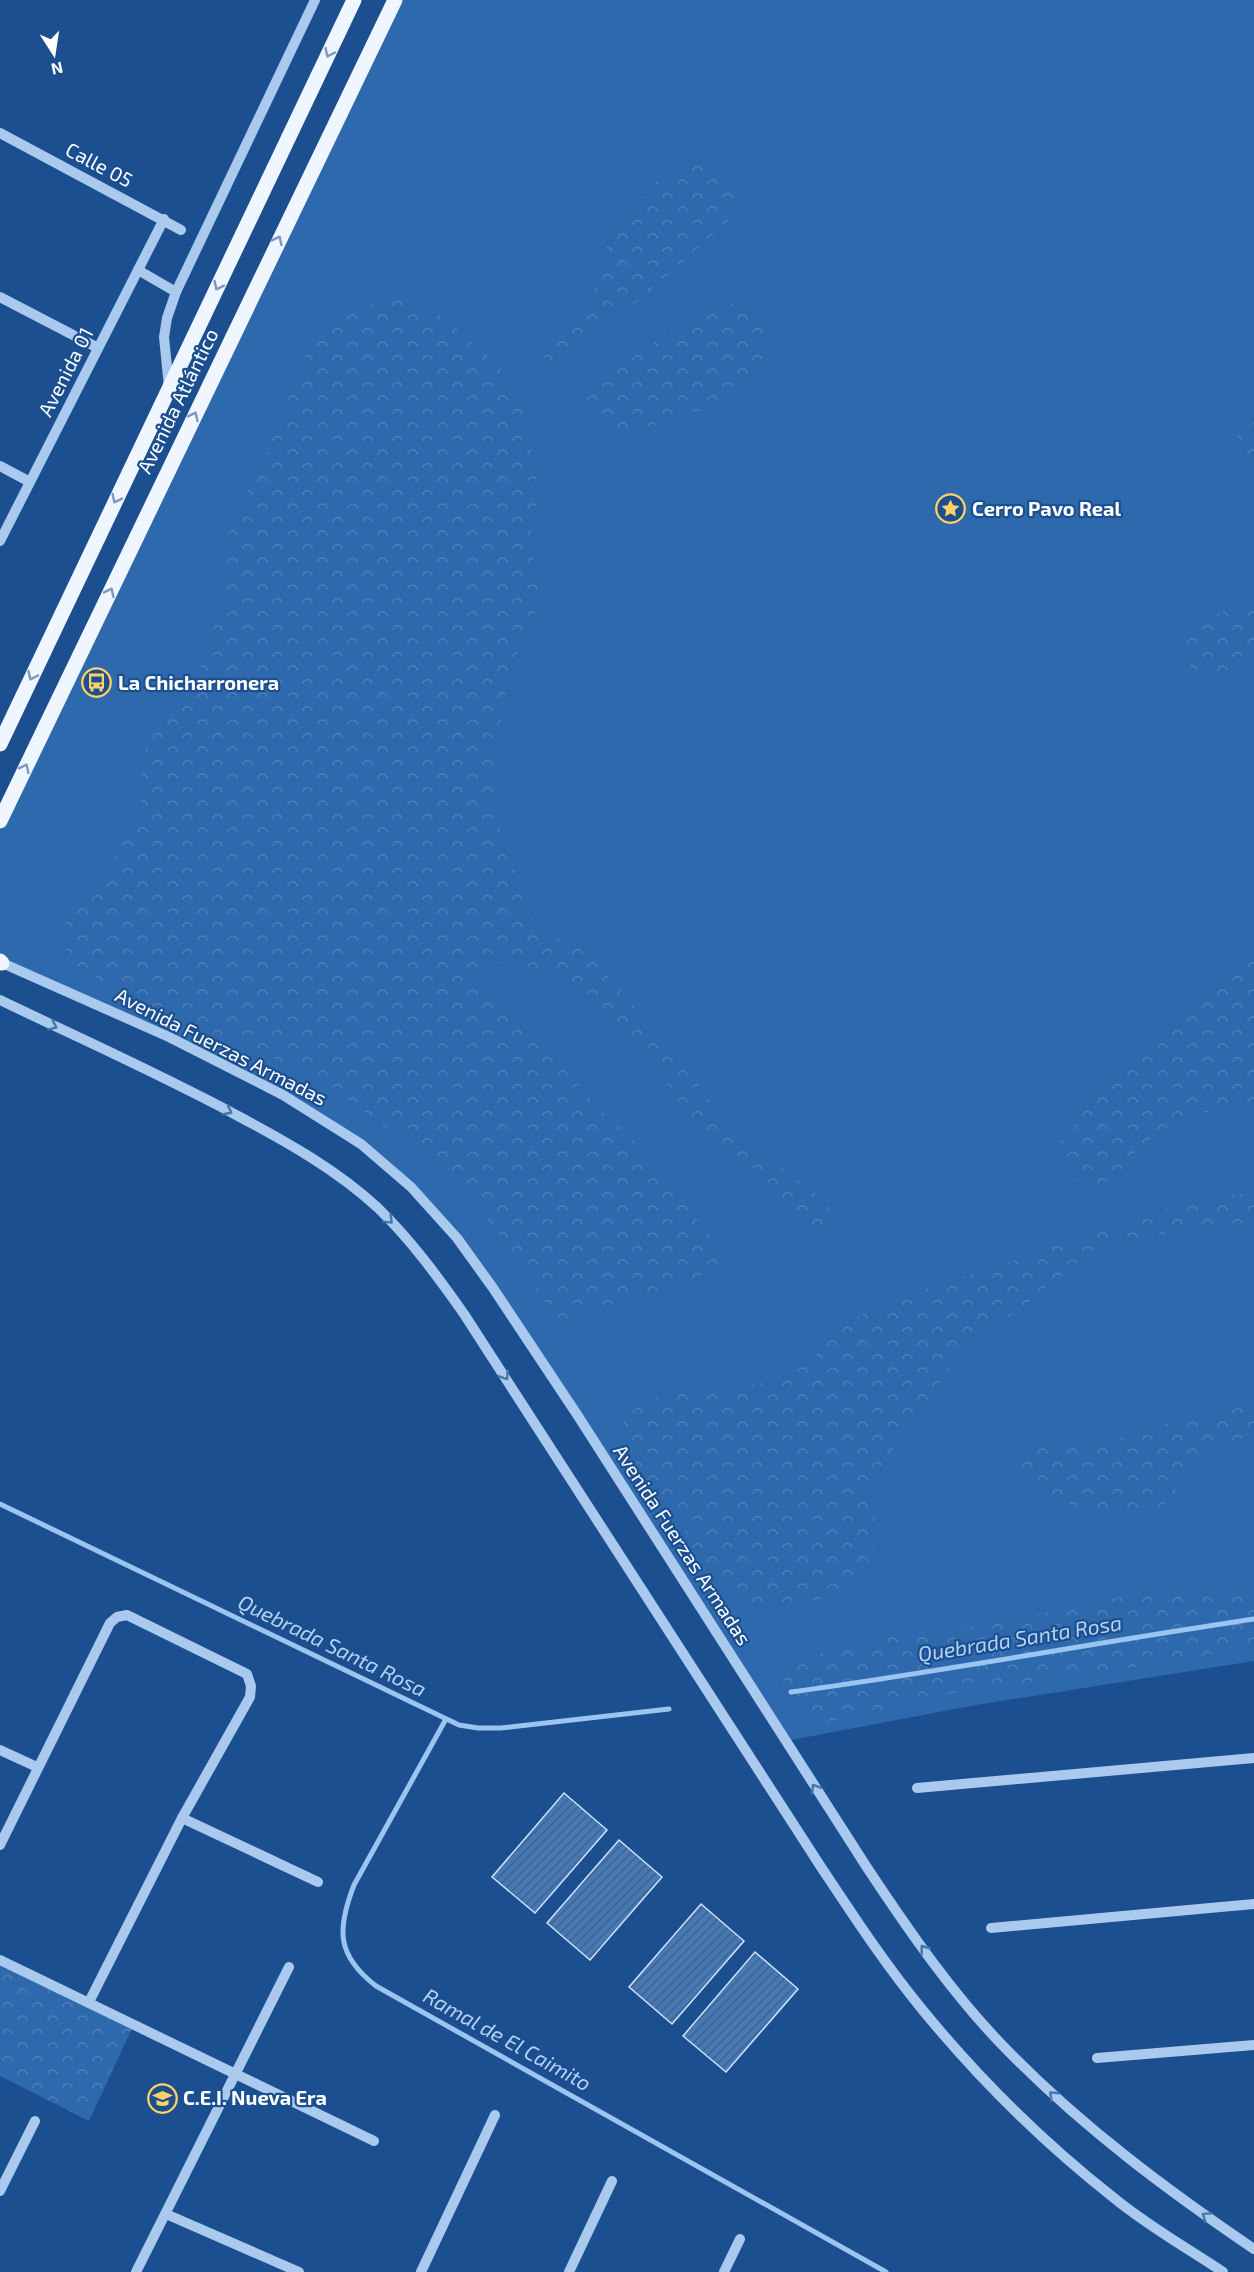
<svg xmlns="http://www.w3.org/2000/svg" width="1254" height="2272" font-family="'Exo 2',sans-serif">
	<defs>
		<pattern id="forest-crowns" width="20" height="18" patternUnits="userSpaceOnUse" patternTransform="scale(1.5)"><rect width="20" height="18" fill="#2e69ad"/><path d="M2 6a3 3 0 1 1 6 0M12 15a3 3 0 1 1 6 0" fill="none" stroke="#4d80b9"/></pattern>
		<pattern id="building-hatch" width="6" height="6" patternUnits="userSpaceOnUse" patternTransform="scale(1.5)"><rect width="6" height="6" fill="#4478b7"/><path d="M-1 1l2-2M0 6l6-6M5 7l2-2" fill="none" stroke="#486282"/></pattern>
	</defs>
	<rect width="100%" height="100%" fill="#1b4f8f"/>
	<path fill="#2e69ad" d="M395 0H1254V1661L976 1705 786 1741 493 1288 411 1187 309 1110 0 961V821Z"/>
	<g fill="url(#forest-crowns)">
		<path d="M704 161C728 170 730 179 738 202L729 220 637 302 606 320 584 337 571 354 553 363 544 357 541 342C558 328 579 314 592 295 600 282 600 265 605 251 610 239 644 191 654 183 667 172 688 166 704 161Z"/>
		<path d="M383 300H402L427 306 454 326 496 363 519 395 526 418 535 464 538 496 530 538 538 587 534 621 511 664 502 713 495 767 496 806 502 849 514 871 524 904 536 925 589 955 677 1054 714 1107 773 1161 808 1187 834 1211 836 1225 829 1233 816 1232 802 1223 777 1202 755 1170 703 1134 671 1089 640 1053 612 1015 581 988 550 975 508 963H486L478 972 484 986 517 1017 602 1112 630 1136 719 1247 720 1263 699 1277 603 1307 572 1320 556 1318 488 1220 464 1191 379 1122 323 1083 249 1045 177 1024 141 1004 77 966 65 948 64 926 84 889 106 870 141 811 143 754 166 714 193 687 203 663 222 600 229 530 266 454 303 360 327 321Z"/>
		<path d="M742 301 754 308 765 320 766 343 761 361 751 379 732 401 679 416 655 425 618 430 595 421 586 399 596 384 659 339 706 311Z"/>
		<path d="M1254 423V473L1246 469 1236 457C1236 440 1236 430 1254 423Z"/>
		<path d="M1254 596V662C1235 668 1200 682 1185 661 1183 658 1181 652 1179 648L1193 625 1253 599Z"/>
		<path d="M1254 959V1105H1238L1185 1117 1140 1146 1119 1173 1096 1191 1070 1177 1057 1147 1098 1093 1217 984Z"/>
		<path d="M1254 1192V1224L1234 1223 1150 1236 1087 1254 1066 1273 977 1341 952 1366 869 1483C877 1516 880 1537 865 1568 861 1575 856 1585 849 1590 839 1598 818 1599 805 1602 769 1609 745 1606 714 1584 691 1568 695 1540 679 1521 654 1490 626 1461 623 1419L647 1400 707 1385 745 1386 787 1378 816 1356 843 1326 876 1306 1194 1200Z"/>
		<path d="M1238 1408 1254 1412V1430C1237 1443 1219 1451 1198 1456L1169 1501 1151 1512 1129 1516 1098 1515 1061 1502 1036 1485 1022 1466 1027 1455 1037 1447 1104 1443 1182 1419Z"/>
		<path d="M1254 1589V1645L1196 1658 956 1693 827 1722 799 1715 789 1705 783 1679 790 1669 806 1659 825 1652 911 1631 968 1627 1044 1613 1098 1600 1158 1593Z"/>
		<path d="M0 1960 134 2024 89 2121 0 2076Z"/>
	</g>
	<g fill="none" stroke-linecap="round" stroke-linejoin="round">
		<g stroke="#9cc4f0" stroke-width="5">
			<path d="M0 1504 459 1725 478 1728H501L669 1709"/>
			<path d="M791 1692C946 1671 1099 1642 1254 1619"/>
			<path d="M446 1719 354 1885C337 1929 336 1955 376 1986L886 2272"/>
		</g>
	</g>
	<g fill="url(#building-hatch)" stroke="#cfe3fa" stroke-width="1.5">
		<path d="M564 1793 607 1830 535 1913 492 1877Z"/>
		<path d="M619 1840 662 1877 590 1960 547 1923Z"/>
		<path d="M701 1904 744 1941 672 2024 629 1987Z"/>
		<path d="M755 1952 798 1989 726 2072 683 2036Z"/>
	</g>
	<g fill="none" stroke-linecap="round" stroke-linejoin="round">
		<g stroke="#a9c9ee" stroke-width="10">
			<path d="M0 133 181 230"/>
			<path d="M138 270 176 292"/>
			<path d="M0 297 98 348"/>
			<path d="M169 387 164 337 167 318 176 292 315 0"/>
			<path d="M0 466 30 482"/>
			<path d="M0 541 164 219"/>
			<path d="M0 962 169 1037 283 1095 361 1144 411 1187 457 1238 493 1288 578 1416 866 1866C909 1931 955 1998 1010 2053 1084 2128 1167 2190 1254 2249"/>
			<path d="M0 1000C79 1038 160 1074 238 1116 287 1142 337 1170 378 1208 411 1240 438 1277 464 1314L821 1867C853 1915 884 1963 921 2008 978 2078 1043 2142 1114 2198 1148 2226 1187 2248 1223 2272"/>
			<path d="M0 1750 37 1767"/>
			<path d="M917 1788 1254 1758"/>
			<path d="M182 1818 318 1882"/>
			<path d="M0 1845 110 1623 117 1617 127 1615 247 1674 251 1686 250 1697 182 1818 89 2002"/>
			<path d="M991 1928 1254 1904"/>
			<path d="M0 1960 374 2141"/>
			<path d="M1097 2058 1254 2045"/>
			<path d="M0 2191 35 2121"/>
			<path d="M166 2214 299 2272"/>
			<path d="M136 2272 289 1967"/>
			<path d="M421 2272 495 2115"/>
			<path d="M569 2272 612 2181"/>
			<path d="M724 2272 740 2239"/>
		</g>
		<g stroke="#f0f6ff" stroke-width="15">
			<path d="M0 744 354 0"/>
			<path d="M0 821 395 0"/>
			<path d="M0 961 2 963"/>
		</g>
	</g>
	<defs><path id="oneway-chevron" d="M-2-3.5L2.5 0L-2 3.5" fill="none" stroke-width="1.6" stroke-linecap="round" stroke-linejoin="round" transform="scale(1.5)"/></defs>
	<g stroke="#7b9ac1">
		<use href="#oneway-chevron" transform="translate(329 53) rotate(115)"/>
		<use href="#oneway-chevron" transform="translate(278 240) rotate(-64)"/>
		<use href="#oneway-chevron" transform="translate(218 286) rotate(116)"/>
		<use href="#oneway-chevron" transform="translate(194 416) rotate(-64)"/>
		<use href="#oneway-chevron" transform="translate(116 499) rotate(116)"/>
		<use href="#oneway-chevron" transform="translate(110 592) rotate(-64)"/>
		<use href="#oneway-chevron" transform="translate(32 676) rotate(115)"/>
		<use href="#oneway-chevron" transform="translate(25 768) rotate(-64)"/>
	</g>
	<g stroke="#4674ac">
		<use href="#oneway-chevron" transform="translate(53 1026) rotate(26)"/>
		<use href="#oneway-chevron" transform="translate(228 1111) rotate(28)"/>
		<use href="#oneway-chevron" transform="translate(389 1220) rotate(45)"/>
		<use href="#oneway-chevron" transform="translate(505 1376) rotate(57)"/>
		<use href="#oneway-chevron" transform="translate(815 1788) rotate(-123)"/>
		<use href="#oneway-chevron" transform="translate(924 1949) rotate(-127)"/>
		<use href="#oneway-chevron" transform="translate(1053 2095) rotate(-136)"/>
		<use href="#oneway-chevron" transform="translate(1206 2216) rotate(-145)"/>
	</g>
	<defs>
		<symbol id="sight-ring" viewBox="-11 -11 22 22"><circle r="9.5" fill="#1b4f8f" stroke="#ffd166" stroke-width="1.5"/><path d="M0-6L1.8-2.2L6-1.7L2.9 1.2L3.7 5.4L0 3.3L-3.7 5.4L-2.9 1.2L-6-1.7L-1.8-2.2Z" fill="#ffd166"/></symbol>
		<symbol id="bus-ring" viewBox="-11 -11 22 22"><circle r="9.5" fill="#1b4f8f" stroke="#ffd166" stroke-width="1.5"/><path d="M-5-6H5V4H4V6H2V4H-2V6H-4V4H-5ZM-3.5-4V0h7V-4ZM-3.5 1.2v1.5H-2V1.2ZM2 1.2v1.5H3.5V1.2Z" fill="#ffd166"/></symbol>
		<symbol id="school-ring" viewBox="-11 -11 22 22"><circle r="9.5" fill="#1b4f8f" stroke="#ffd166" stroke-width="1.5"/><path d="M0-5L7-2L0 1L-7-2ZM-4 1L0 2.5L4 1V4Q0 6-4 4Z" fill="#ffd166"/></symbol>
	</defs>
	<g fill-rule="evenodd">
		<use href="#sight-ring" x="934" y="492" width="33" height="33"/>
		<use href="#bus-ring" x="80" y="666" width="33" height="33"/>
		<use href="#school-ring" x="146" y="2082" width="33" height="33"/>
	</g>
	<g text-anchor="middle" stroke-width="4.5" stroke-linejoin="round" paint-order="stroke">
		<g font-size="20" fill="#fff" stroke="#1b4f8f">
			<text transform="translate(99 165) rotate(28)" y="7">Calle 05</text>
			<text transform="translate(66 372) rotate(-63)" y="7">Avenida 01</text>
			<text transform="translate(178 401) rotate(-64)" y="7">Avenida Atlántico</text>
			<text transform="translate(221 1047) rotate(27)" y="7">Avenida Fuerzas Armadas</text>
			<text transform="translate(682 1545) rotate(57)" y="7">Avenida Fuerzas Armadas</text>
		</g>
		<g font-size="20" font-weight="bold" fill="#fff" stroke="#1b4f8f" text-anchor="start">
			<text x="972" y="516">Cerro Pavo Real</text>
			<text x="118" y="690">La Chicharronera</text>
			<text x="183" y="2105">C.E.I. Nueva Era</text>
		</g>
		<g font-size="21" font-style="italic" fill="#b5d3f5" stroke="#1b4f8f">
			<text transform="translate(1020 1639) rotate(-9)" y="7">Quebrada Santa Rosa</text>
			<text transform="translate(332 1646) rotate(26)" y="7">Quebrada Santa Rosa</text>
			<text transform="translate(507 2040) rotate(29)" y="7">Ramal de El Caimito</text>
		</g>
	</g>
	<g transform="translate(54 54) rotate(168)" stroke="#1b4f8f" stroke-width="4.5" paint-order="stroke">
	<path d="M0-4.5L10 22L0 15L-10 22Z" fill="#ffffff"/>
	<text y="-9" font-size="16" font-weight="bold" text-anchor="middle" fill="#ffffff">N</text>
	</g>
</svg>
